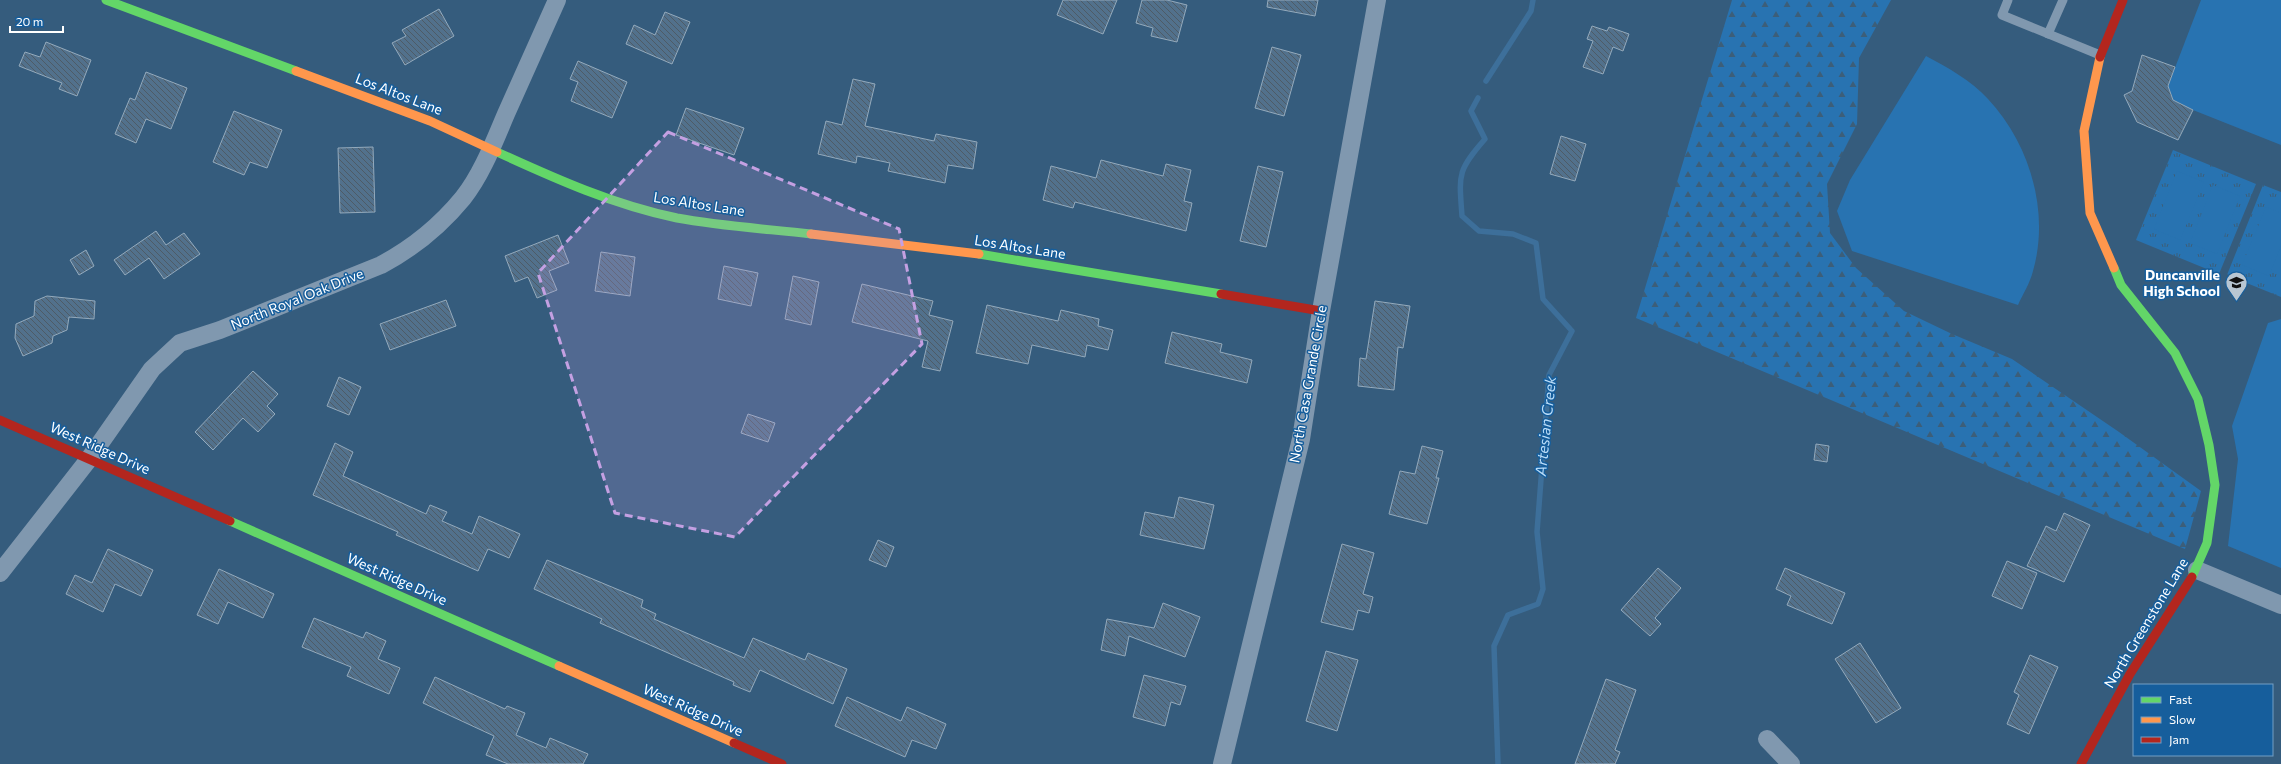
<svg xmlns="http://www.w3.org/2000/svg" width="2281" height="764" font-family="Commissioner,sans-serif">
	<defs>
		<pattern id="forest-firs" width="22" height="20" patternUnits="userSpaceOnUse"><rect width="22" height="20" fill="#2873b1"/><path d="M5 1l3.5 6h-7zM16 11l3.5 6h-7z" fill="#3c5e79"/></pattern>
		<pattern id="park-tufts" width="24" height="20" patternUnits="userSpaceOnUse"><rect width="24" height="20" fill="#2873b1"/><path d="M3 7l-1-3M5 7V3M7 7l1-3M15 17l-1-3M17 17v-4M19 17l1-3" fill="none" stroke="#3c5e79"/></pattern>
		<pattern id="building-back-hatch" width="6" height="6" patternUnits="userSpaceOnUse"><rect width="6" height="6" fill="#52718c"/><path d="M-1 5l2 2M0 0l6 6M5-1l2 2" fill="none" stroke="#4e5b66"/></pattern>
	</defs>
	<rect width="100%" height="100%" fill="#355c7d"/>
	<path fill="url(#forest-firs)" d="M1732 0H1891L1859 58 1857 124 1827 184 1830 233 1856 268 1904 311 1952 334 2012 359 2119 432 2201 491 2185 549 1636 318Z"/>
	<g fill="url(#park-tufts)">
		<path d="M2173 150 2256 184 2219 274 2136 240Z"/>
		<path d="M2263 185 2281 192V297L2227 275Z"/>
	</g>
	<g fill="#2873b1">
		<path d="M2201 0H2281V145L2193 110 2173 100 2168 86Z"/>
		<path d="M1926 56C1948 68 1971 80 1988 99 2030 144 2050 212 2033 271 2030 283 2023 294 2018 305L1852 251 1837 211 1850 180Z"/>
		<path d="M2177 171 2204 182 2180 240 2154 229Z"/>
		<path d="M2213 185 2240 196 2217 254 2190 243Z"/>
		<path d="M2266 207 2281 213V246L2269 276 2242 265Z"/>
		<path d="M2281 319V568L2228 546 2238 459 2232 426 2268 323Z"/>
	</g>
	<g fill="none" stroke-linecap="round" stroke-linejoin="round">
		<g stroke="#3d6f9a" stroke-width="5.5">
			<path d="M1486 81 1531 11 1533 0"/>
			<path d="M1478 98 1471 111 1485 139C1457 171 1459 174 1462 216L1479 231 1513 234 1536 243 1543 299 1572 331 1549 375 1537 532 1543 589 1538 604 1508 615 1494 646 1498 764"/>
		</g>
	</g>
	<g fill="url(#building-back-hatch)" stroke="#94aabc">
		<path d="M1063 0H1117L1103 34 1057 15Z"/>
		<path d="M1142 0H1167L1187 5 1177 42 1151 36 1153 28 1136 23Z"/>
		<path d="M1268 0H1318L1315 16 1267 7Z"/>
		<path d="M439 9 454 36 405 65 392 43 406 36 402 30Z"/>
		<path d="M665 12 690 22 672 64 626 44 634 25 655 35Z"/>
		<path d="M1592 26 1607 31 1609 27 1629 34 1623 51 1613 47 1603 74 1583 67 1593 41 1587 39Z"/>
		<path d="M46 42 91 60 77 96 59 89 62 83 19 66 25 52 40 57Z"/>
		<path d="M1272 47 1301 55 1284 116 1255 108Z"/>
		<path d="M2142 55 2175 67 2168 86 2173 100 2193 110 2178 140 2137 122 2124 95 2132 91Z"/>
		<path d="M578 61 627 82 612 118 571 101 578 82 570 79Z"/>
		<path d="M146 72 187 88 171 129 146 119 136 143 115 134 130 98 135 100Z"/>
		<path d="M853 79 875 84 865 126 934 141 936 134 977 142 973 169 948 165 945 183 888 171 890 163 857 156 856 163 818 154 826 121 842 125Z"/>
		<path d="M686 108 744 128 734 155 676 135Z"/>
		<path d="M234 111 282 130 267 168 250 162 244 175 213 162Z"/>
		<path d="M1561 136 1586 144 1575 181 1550 174Z"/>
		<path d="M373 147 375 212 340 213 338 148Z"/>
		<path d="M1101 160 1163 176 1166 164 1191 170 1184 201 1192 203 1186 231 1075 202 1073 208 1043 200 1051 166 1096 178Z"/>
		<path d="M1258 166 1283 172 1266 247 1240 241Z"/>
		<path d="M156 231 166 245 184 233 200 254 164 279 149 258 125 275 114 260Z"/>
		<path d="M558 235 569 263 549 271 557 290 537 298 528 277 515 282 505 256Z"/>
		<path d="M86 250 94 266 79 275 70 260Z"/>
		<path d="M601 252 635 257 630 296 595 291Z"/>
		<path d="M724 266 758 273 751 306 718 299Z"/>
		<path d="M793 276 819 282 811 325 785 319Z"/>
		<path d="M862 284 933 301 929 315 953 321 940 371 922 367 928 341 852 322Z"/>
		<path d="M47 296 95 301 94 319 69 317 67 330 53 336 52 343 23 356 15 338 16 324 34 316 35 301Z"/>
		<path d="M446 300 456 326 390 350 380 324Z"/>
		<path d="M1375 301 1410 306 1403 348 1398 347 1394 390 1358 386 1360 358 1366 359Z"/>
		<path d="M987 305 1058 321 1061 310 1099 319 1098 326 1113 330 1108 350 1087 345 1085 357 1032 345 1028 364 976 353Z"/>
		<path d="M1172 332 1222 344 1220 352 1252 360 1247 383 1165 363Z"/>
		<path d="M253 371 278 394 267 406 275 414 258 432 243 418 213 450 195 432Z"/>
		<path d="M339 377 361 387 349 415 327 406Z"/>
		<path d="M748 414 775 423 768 442 741 433Z"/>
		<path d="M335 443 353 452 343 476 426 514 430 505 447 512 442 521 472 534 479 516 520 534 509 558 488 549 478 571 396 535 398 532 313 495Z"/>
		<path d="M1816 444 1829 446 1827 462 1814 460Z"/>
		<path d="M1422 446 1443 451 1436 478H1439L1427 524 1389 514 1400 471 1415 474Z"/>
		<path d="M1179 497 1214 505 1204 549 1140 535 1145 512 1174 518Z"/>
		<path d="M2064 513 2090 525 2064 582 2027 566 2046 526 2056 531Z"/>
		<path d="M878 540 894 547 886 567 869 560Z"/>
		<path d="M1342 544 1374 553 1363 594 1373 597 1369 613 1358 610 1353 630 1321 622Z"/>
		<path d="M108 549 153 570 141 596 115 584 103 612 66 594 75 575 92 583Z"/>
		<path d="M547 560 643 600 641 607 656 614 654 619 744 658 753 638 805 660 808 653 847 669 833 704 760 670 750 692 733 685 734 682 600 623 602 619 534 589Z"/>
		<path d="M2007 561 2037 573 2022 609 1992 596Z"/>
		<path d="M1658 568 1681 588 1655 618 1661 624 1650 636 1621 610Z"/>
		<path d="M1785 568 1845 593 1832 624 1787 605 1791 596 1776 589Z"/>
		<path d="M219 569 274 594 263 618 228 602 218 624 197 615Z"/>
		<path d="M1163 603 1200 617 1185 657 1129 636 1125 656 1101 650 1107 619 1154 628Z"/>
		<path d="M314 618 363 638 366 632 386 641 378 659 400 668 389 694 347 676 351 667 302 647Z"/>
		<path d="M1860 643 1901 708 1876 723 1835 659Z"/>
		<path d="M1326 651 1358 660 1337 731 1306 721Z"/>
		<path d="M2030 655 2058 667 2029 734 2007 724 2019 695 2014 692Z"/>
		<path d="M1144 675 1186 686 1180 705 1171 702 1165 726 1133 717Z"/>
		<path d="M435 677 505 709 507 706 525 713 516 735 546 748 550 738 588 754 583 764H508L486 755 494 736 423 703Z"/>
		<path d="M1606 679 1636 690 1615 750 1620 752 1615 764H1575Z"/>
		<path d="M847 697 901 721 907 707 946 724 936 749 912 740 905 757 835 726Z"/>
	</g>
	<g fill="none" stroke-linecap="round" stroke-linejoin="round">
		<g stroke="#8098af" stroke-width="9">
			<path d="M2008 0 2002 15 2100 55"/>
			<path d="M2048 34 2063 0"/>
		</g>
		<g stroke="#8098af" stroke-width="18">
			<path d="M2197 570 2281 605"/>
			<path d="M0 573 89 459 152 369 180 343 220 330 381 265C413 248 440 226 463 198 482 174 494 142 506 114 523 76 540 38 557 0"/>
			<path d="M1767 739 1791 764"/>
			<path d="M1222 764 1301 439 1321 311 1377 0"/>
		</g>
		<g stroke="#63d668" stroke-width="9">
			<path d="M106 0 296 71"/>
			<path d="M497 152C556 179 614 205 677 218 721 226 767 229 811 234"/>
			<path d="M979 254 1221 294"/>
			<path d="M2114 268 2121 285 2175 353 2198 399 2209 445 2215 485 2207 543 2192 577"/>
			<path d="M230 521 559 666"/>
		</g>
		<g stroke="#ff974d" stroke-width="9">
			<path d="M2100 57 2084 131 2090 213 2114 268"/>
			<path d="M296 71 430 121 497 152"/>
			<path d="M811 234 979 254"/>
			<path d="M559 666 734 743"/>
		</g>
		<g stroke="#b3261e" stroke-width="9">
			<path d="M2100 57 2123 0"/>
			<path d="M1221 294 1321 311"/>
			<path d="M0 420 230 521"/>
			<path d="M734 743 782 764"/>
			<path d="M2081 764 2130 674 2192 577"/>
		</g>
	</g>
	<path fill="#c4a0e2" fill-opacity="0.2" stroke="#c4a0e2" stroke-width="3" stroke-dasharray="8 5" stroke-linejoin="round" d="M668 132 899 229 922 344 735 537 615 513 538 273Z"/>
	<defs>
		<symbol id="school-pin" viewBox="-11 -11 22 30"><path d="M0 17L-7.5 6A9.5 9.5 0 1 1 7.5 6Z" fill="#b8c6d2" stroke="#165e9c"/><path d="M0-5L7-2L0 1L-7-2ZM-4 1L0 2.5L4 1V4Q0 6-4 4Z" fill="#111"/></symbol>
	</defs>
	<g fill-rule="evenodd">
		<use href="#school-pin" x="2224" y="270" width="25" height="34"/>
	</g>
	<g text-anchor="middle" stroke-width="3" stroke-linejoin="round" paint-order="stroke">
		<g font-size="14" fill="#fff" stroke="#165e9c">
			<text transform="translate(399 94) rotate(21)" y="5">Los Altos Lane</text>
			<text transform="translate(699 204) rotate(9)" y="5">Los Altos Lane</text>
			<text transform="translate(1020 247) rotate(9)" y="5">Los Altos Lane</text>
			<text transform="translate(297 299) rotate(-22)" y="5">North Royal Oak Drive</text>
			<text transform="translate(1308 384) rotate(-80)" y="5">North Casa Grande Circle</text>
			<text transform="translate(100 448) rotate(24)" y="5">West Ridge Drive</text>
			<text transform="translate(397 579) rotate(24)" y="5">West Ridge Drive</text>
			<text transform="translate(2146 623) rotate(-59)" y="5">North Greenstone Lane</text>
			<text transform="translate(693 710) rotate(24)" y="5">West Ridge Drive</text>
		</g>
		<g font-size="14" font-weight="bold" fill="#fff" stroke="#165e9c" text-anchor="end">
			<text x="2220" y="280">Duncanville<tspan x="2220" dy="16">High School</tspan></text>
		</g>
		<g font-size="15" font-style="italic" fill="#baddf9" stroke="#165e9c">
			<text transform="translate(1546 426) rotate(-84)" y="5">Artesian Creek</text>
		</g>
	</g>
	<rect x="2133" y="684" width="140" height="72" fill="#165e9c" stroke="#739ec4"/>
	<rect x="2141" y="697" width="20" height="6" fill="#63d668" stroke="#739ec4"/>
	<text x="2169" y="704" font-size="12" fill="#ffffff">Fast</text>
	<rect x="2141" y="717" width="20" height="6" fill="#ff974d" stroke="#739ec4"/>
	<text x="2169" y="724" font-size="12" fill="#ffffff">Slow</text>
	<rect x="2141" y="737" width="20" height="6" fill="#b3261e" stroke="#739ec4"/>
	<text x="2169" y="744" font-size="12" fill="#ffffff">Jam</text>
	<path d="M10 26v6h53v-6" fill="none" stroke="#ffffff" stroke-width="2"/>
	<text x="16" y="26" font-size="12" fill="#ffffff" stroke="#165e9c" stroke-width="3" paint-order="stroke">20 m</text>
</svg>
